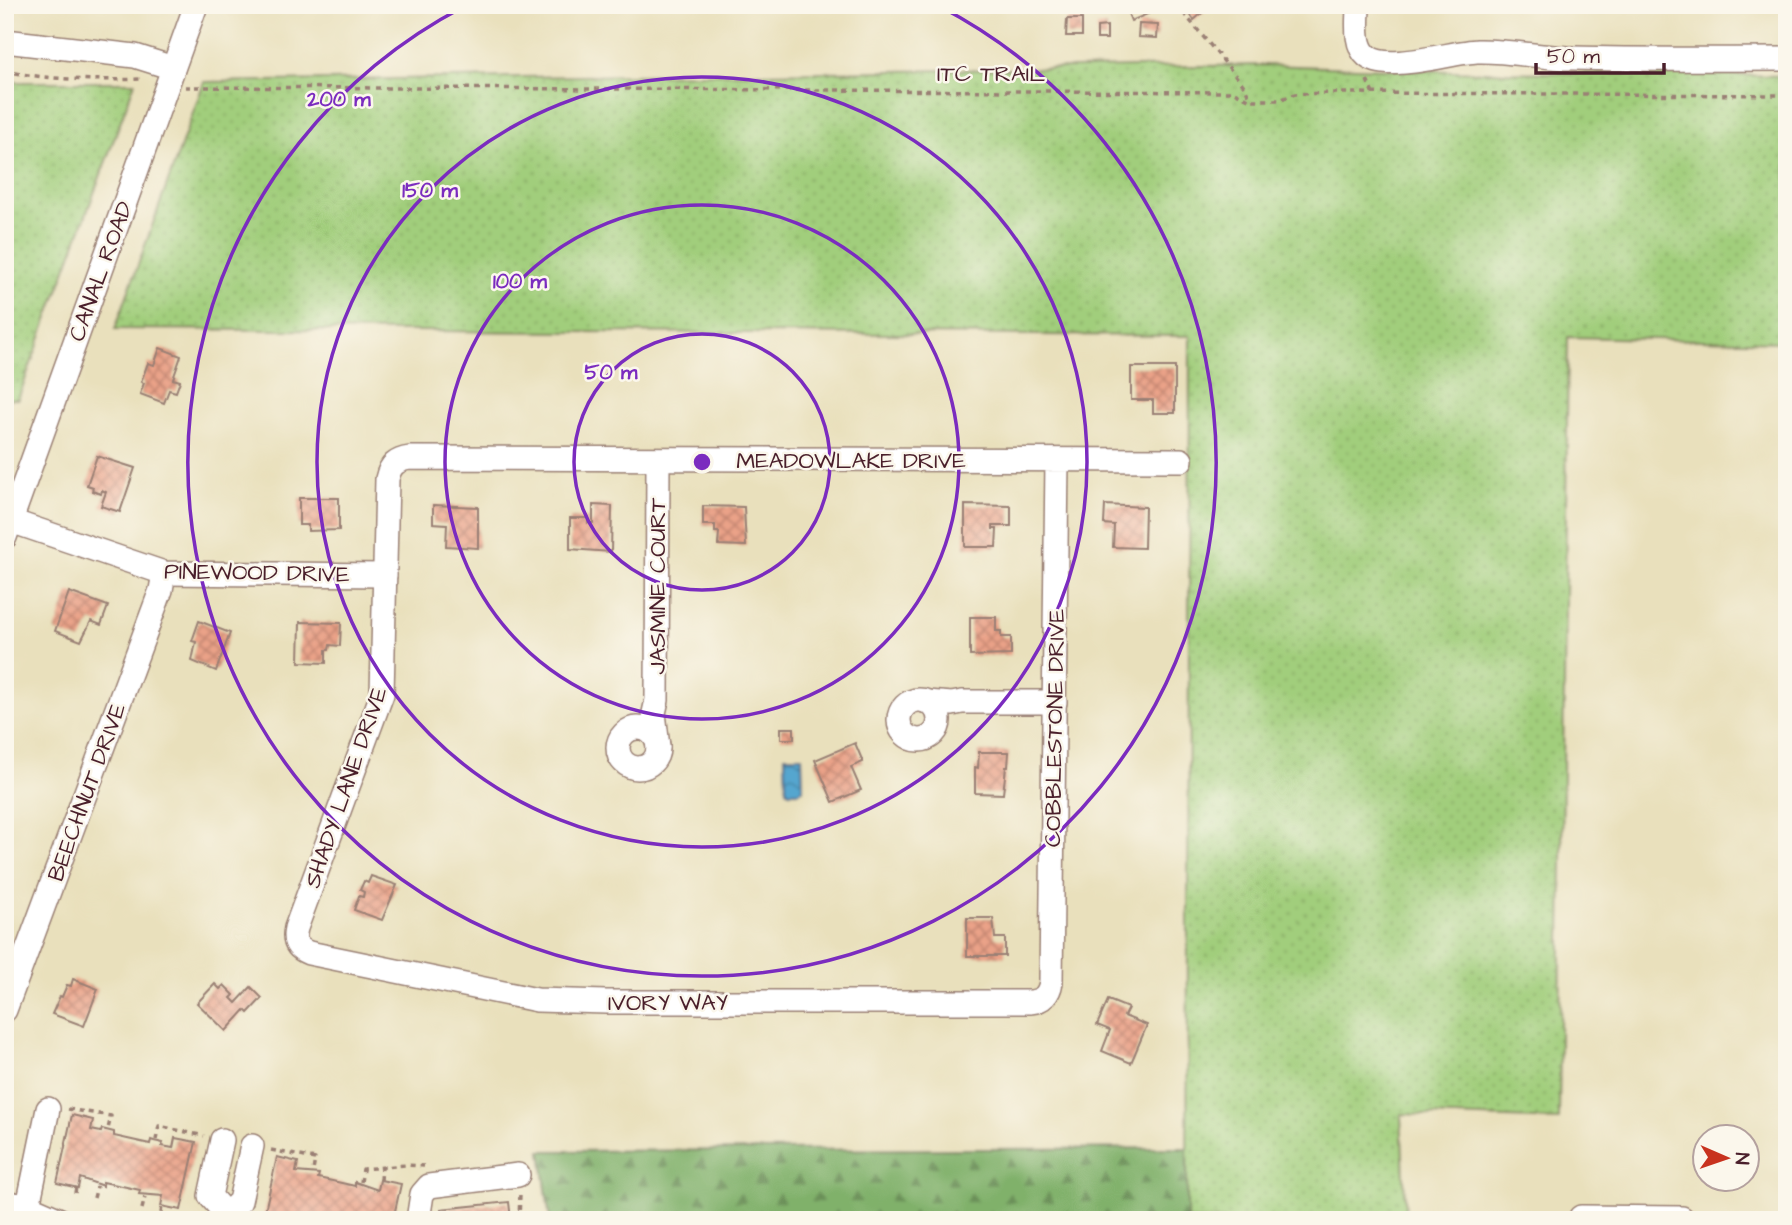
<svg xmlns="http://www.w3.org/2000/svg" width="1792" height="1225" font-family="'Architects Daughter',sans-serif">
	<defs>
		<pattern id="grass-dots" width="8" height="8" patternUnits="userSpaceOnUse" patternTransform="scale(1.75)"><rect width="8" height="8" fill="#a1ce7b"/><path d="M2 2h.1M6 6h.1" fill="none" stroke="#8cb06a" stroke-width="1.8" stroke-linecap="round"/></pattern>
		<pattern id="forest-firs" width="22" height="20" patternUnits="userSpaceOnUse" patternTransform="scale(1.75)"><rect width="22" height="20" fill="#80b16b"/><path d="M5 1l3.5 6h-7zM16 11l3.5 6h-7z" fill="#6b8f58"/></pattern>
		<pattern id="water-waves" width="16" height="10" patternUnits="userSpaceOnUse" patternTransform="scale(1.75)"><rect width="16" height="10" fill="#54a6cf"/><path d="M0 5q4-4 8 0t8 0" fill="none" stroke="#4887a8"/></pattern>
		<pattern id="building-cross-hatch" width="8" height="8" patternUnits="userSpaceOnUse" patternTransform="scale(1.75)"><rect width="8" height="8" fill="#eaa288"/><path d="M0 0l8 8M0 8l8-8" fill="none" stroke="#c0836f"/></pattern>
	</defs>
	<rect width="100%" height="100%" fill="#fbf7ec"/>
	<filter id="ink" filterUnits="userSpaceOnUse"><feTurbulence type="fractalNoise" baseFrequency=".0143" numOctaves="2"/><feDisplacementMap in="SourceGraphic" scale="14" xChannelSelector="R" yChannelSelector="G"/><feConvolveMatrix kernelMatrix="1 2 1 2 8 2 1 2 1" color-interpolation-filters="sRGB"/></filter>
	<filter id="wash" filterUnits="userSpaceOnUse"><feTurbulence type="fractalNoise" baseFrequency=".00686" numOctaves="4" result="noise"/><feDisplacementMap in="SourceGraphic" scale="28" xChannelSelector="R" yChannelSelector="G"/><feGaussianBlur stdDeviation="1.57" result="paint"/><feColorMatrix in="noise" values="0 0 0 0 0 0 0 0 0 0 0 0 0 0 0 0 0 1.4 0 .05"/><feComposite in="paint" operator="in"/></filter>
	<g filter="url(#wash)">
		<rect width="100%" height="100%" fill="#e9e0bc"/>
		<g fill="url(#grass-dots)" stroke="#767653" stroke-width="2">
			<path d="M1265 65 1481 72 1787 76V342L1568 337 1559 1120 1401 1114 1406 1220H1187L1190 336 115 329 204 82Z"/>
			<path d="M5 82H135L18 399H5Z"/>
		</g>
		<path fill="url(#forest-firs)" stroke="#65684b" stroke-width="2" d="M1187 1148V1220H550L541 1151Z"/>
		<path fill="url(#water-waves)" stroke="#4f627d" stroke-width="2" d="M785 756H802L803 789 799 792H789L786 789Z"/>
		<g id="blocks">
			<g fill="url(#building-cross-hatch)">
				<path d="M1076 5H1105L1104 15 1076 13Z"/>
				<path d="M1125 5H1161L1162 8 1131 21Z"/>
				<path d="M1184 5H1207L1209 7 1194 20Z"/>
				<path d="M1067 19H1082V36H1066Z"/>
				<path d="M1139 24 1158 25 1157 38 1138 37Z"/>
				<path d="M1107 26V39H1097V27Z"/>
				<path d="M160 348 181 356 173 379 180 381 176 392 169 390 164 403 140 394 144 383 141 382 148 363 154 365Z"/>
				<path d="M1131 367H1175V413H1153V400H1131Z"/>
				<path d="M97 456 135 468 120 512 101 506 106 492 102 490 101 494 92 491 93 487 87 485Z"/>
				<path d="M299 498H339V530L308 531V525H299Z"/>
				<path d="M433 505 478 507V548L446 546 447 524 433 523Z"/>
				<path d="M593 505 612 506 611 552 570 549V518H588V523H593Z"/>
				<path d="M965 505 1011 506V526H993V529H997L996 547H965Z"/>
				<path d="M1105 505 1145 507 1144 548 1113 547 1114 525 1104 524Z"/>
				<path d="M703 506 744 507 746 546 718 545 719 532H715V525H703Z"/>
				<path d="M69 592 108 606 101 625 91 621 81 641 55 631Z"/>
				<path d="M970 617H996V631H1001V637H1011V655L970 656Z"/>
				<path d="M199 621 230 633 216 671 192 661 196 642 192 641Z"/>
				<path d="M300 622 341 623 340 646 330 645 329 650H326V663L299 662Z"/>
				<rect x="781" y="728" width="13" height="11"/>
				<path d="M855 743 863 762 851 767 861 790 833 802 815 760Z"/>
				<path d="M979 752H1009L1008 767H1006L1003 794 975 793V767L978 768Z"/>
				<path d="M371 876 397 885 382 920 354 910 359 896 363 897 364 892 360 890 364 881 368 883Z"/>
				<path d="M967 918H993L995 938H1005V956H967Z"/>
				<path d="M73 979 98 989 84 1026 52 1014 60 996 62 997 67 985 71 986Z"/>
				<path d="M215 984 220 989 224 985 234 995 231 998 236 1003 251 987 262 998 248 1013 245 1010 226 1031 197 1003Z"/>
				<path d="M1108 1000 1128 1008 1124 1016 1147 1025 1131 1063 1102 1051 1110 1030 1097 1025Z"/>
				<path d="M72 1115 93 1120 91 1130 101 1132 102 1129 114 1132V1136L150 1144 151 1140 154 1141 163 1143 162 1146 173 1148 175 1138 196 1142 181 1210 161 1206 163 1196 139 1194 140 1190 122 1186 103 1182V1186L80 1178 78 1188 57 1183Z"/>
				<path d="M277 1157 298 1162 296 1172 319 1174 318 1178 337 1182 355 1186V1182L378 1190 380 1180 401 1184 393 1220H263Z"/>
				<path d="M509 1202 511 1220H442L441 1209Z"/>
			</g>
		</g>
	</g>
	<g filter="url(#ink)">
		<use href="#blocks" fill-opacity="0" stroke="#9a8074" stroke-width="2"/>
		<g fill="none" stroke-linecap="round" stroke-linejoin="round">
			<defs>
				<g id="minor">
					<path d="M1358 5C1358 21 1354 45 1367 56 1386 73 1452 52 1477 51 1509 50 1541 58 1573 58 1644 60 1715 59 1787 59"/>
					<path d="M5 41 135 56 173 68"/>
					<path d="M1057 460 1051 982C1049 994 1044 1000 1031 1002H606L537 1000 309 953C296 948 293 941 296 928L382 694 387 479C390 465 396 460 410 458L1181 460"/>
					<path d="M11 521 164 573 385 575"/>
					<path d="M5 537 196 5"/>
					<circle cx="919" cy="720" r="20"/>
					<path d="M927 702 952 704 962 702H1055"/>
					<circle cx="638" cy="748" r="20"/>
					<path d="M658 747 654 713 657 700 658 460"/>
					<path d="M5 1010 161 590 164 573"/>
					<path d="M222 1140 210 1196 224 1212 234 1207 240 1201 252 1146"/>
					<path d="M5 1203 28 1206 60 1220"/>
					<path d="M28 1206 48 1109"/>
					<path d="M418 1220 422 1194 429 1186 518 1175"/>
					<path d="M1581 1220V1217L1682 1218"/>
				</g>
			</defs>
			<use href="#minor" stroke="#9a8074" stroke-width="26"/>
			<g stroke="#9a8074" stroke-width="3.5" stroke-dasharray="5 5" stroke-linecap="butt">
				<path d="M1177 5 1245 87 1250 98"/>
				<path d="M5 71C50 80 95 81 140 79"/>
				<path d="M1367 80 1373 94"/>
				<path d="M185 87 1234 92 1251 100H1279L1295 94 1337 93 1787 95"/>
				<path d="M68 1109 111 1116 108 1129"/>
				<path d="M156 1140 159 1126 204 1136"/>
				<path d="M271 1150 315 1159 313 1171"/>
				<path d="M381 1180 382 1167"/>
				<path d="M361 1182 363 1169 406 1165 424 1166"/>
				<path d="M75 1193 76 1187"/>
				<path d="M94 1198 97 1186"/>
				<path d="M142 1209 145 1197"/>
				<path d="M161 1213 162 1206"/>
				<path d="M519 1220 520 1193"/>
			</g>
			<use href="#minor" stroke="#fff" stroke-width="23"/>
		</g>
	</g>
	<g fill="none" stroke="#7b2cbf" stroke-width="3.5">
		<circle cx="702" cy="462" r="128"/>
		<circle cx="702" cy="462" r="257"/>
		<circle cx="702" cy="462" r="385"/>
		<path d="M939 6A514 514 0 1 1 465 6"/>
	</g>
	<g text-anchor="middle" stroke-width="5" stroke-linejoin="round" paint-order="stroke">
		<g font-size="23" fill="#4a1f2b" stroke="#fbf7ec">
			<text x="991" y="81">ITC TRAIL</text>
			<text transform="translate(100 271) rotate(-70)" y="8">CANAL ROAD</text>
			<text x="851" y="468">MEADOWLAKE DRIVE</text>
			<text transform="translate(257 572) rotate(1)" y="8">PINEWOOD DRIVE</text>
			<text transform="translate(657 586) rotate(-90)" y="8">JASMINE COURT</text>
			<text transform="translate(1054 728) rotate(-89)" y="8">COBBLESTONE DRIVE</text>
			<text transform="translate(345 787) rotate(-71)" y="8">SHADY LANE DRIVE</text>
			<text transform="translate(86 792) rotate(-70)" y="8">BEECHNUT DRIVE</text>
			<text x="668" y="1010">IVORY WAY</text>
		</g>
	</g>
	<circle cx="702" cy="462" r="10" fill="#7b2cbf" stroke="#fbf7ec" stroke-width="3.5"/>
	<g font-size="21" text-anchor="middle" font-weight="bold" fill="#7b2cbf" stroke="#fbf7ec" stroke-width="5" stroke-linejoin="round" paint-order="stroke">
		<text x="339" y="106">200 m</text>
		<text x="430" y="197">150 m</text>
		<text x="520" y="288">100 m</text>
		<text x="611" y="379">50 m</text>
	</g>
	<rect width="1792" height="1225" fill="none" stroke="#fbf7ec" stroke-width="28"/>
	<g transform="translate(1726 1158) rotate(92)"><circle r="33" fill="#fbf7ec" stroke="#b4a19f" stroke-width="2"/>
	<path d="M0-5L12 26L0 18L-12 26Z" fill="#c8321e"/>
	<text y="-10" font-size="19" font-weight="bold" text-anchor="middle" fill="#4a1f2b">N</text>
	</g>
	<path d="M1536 63v10h128v-10" fill="none" stroke="#4a1f2b" stroke-width="3.5"/>
	<text x="1547" y="63" font-size="21" fill="#4a1f2b" stroke="#fbf7ec" stroke-width="5" paint-order="stroke">50 m</text>
</svg>
